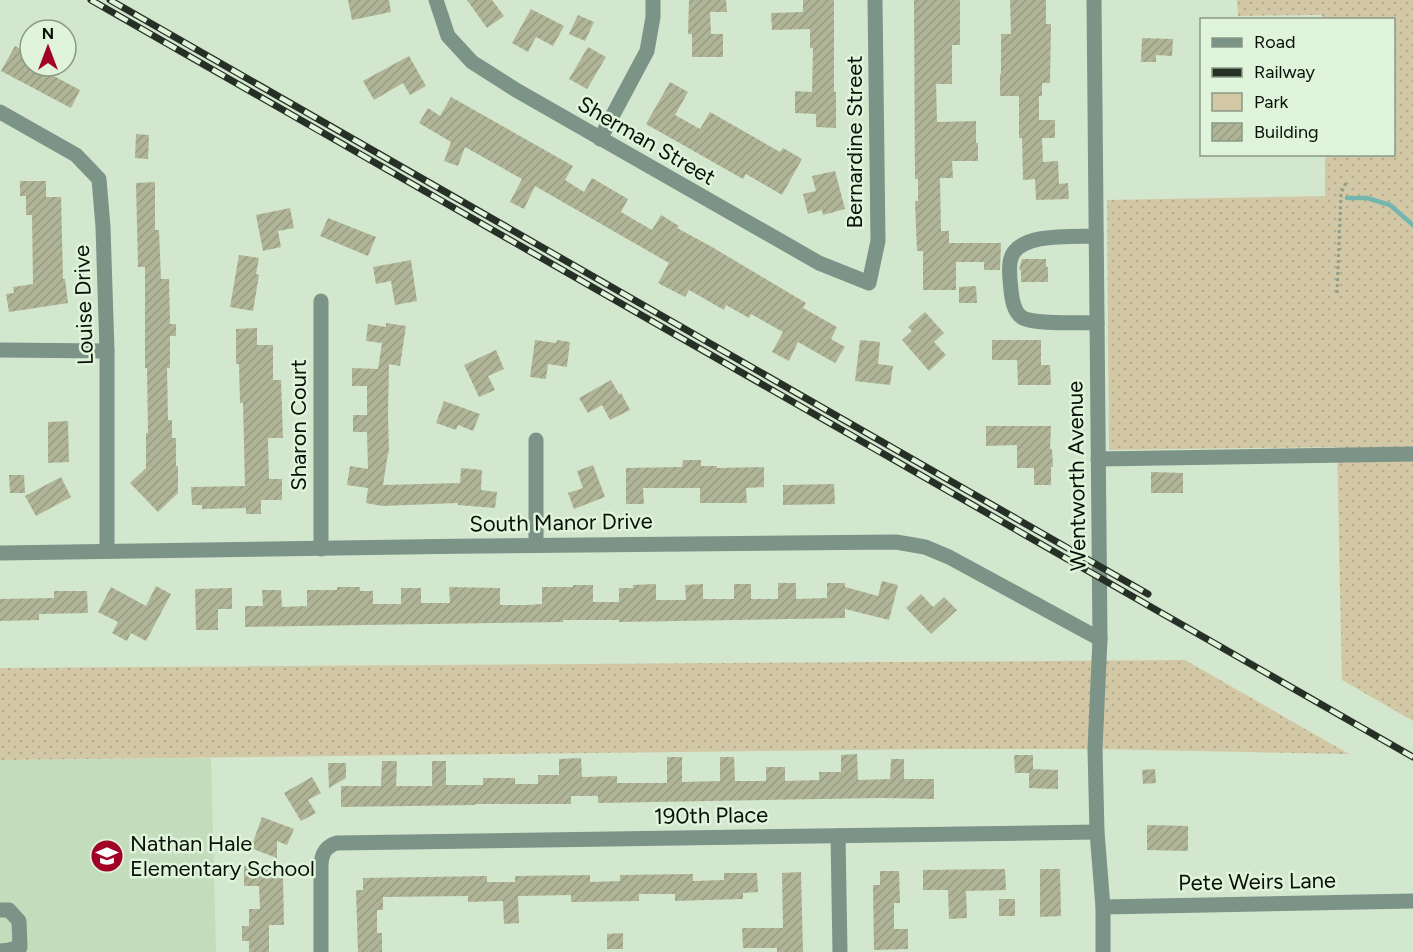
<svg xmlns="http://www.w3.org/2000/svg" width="1413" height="952" font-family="Figtree,sans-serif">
	<defs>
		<pattern id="green-dots" width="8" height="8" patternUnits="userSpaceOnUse" patternTransform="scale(1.5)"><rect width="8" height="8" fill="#d3c8a5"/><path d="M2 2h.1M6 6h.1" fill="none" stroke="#b4ab8d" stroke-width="1.8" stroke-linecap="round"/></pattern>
		<pattern id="building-hatch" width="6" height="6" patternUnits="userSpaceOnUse" patternTransform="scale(1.5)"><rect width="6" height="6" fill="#b0b598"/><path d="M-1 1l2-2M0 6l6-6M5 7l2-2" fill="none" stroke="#969b82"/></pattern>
	</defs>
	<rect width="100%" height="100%" fill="#d2e7cd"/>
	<path fill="#c2dcbc" d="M211 758 216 952H0V760Z"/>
	<g fill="url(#green-dots)">
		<path d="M1237 0H1413V721L1342 680 1337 447 1109 450 1107 200 1325 196V155L1394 154V20L1322 19V15L1238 16Z"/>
		<path d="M1185 660 1349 754 1095 749H939L0 760V668Z"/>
	</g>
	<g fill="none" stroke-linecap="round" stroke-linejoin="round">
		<path stroke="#72b6af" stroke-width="4.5" d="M1347 198H1367L1390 205 1413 225"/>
	</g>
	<g fill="url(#building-hatch)">
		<path d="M348 0H389L391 12 352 20Z"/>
		<path d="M467 0H492L504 16 487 28Z"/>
		<path d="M689 0H726L727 12H710L711 34H723V57H692V34H688Z"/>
		<path d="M803 0H834V92H836V128L816 127V114L795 113V91L812 92 813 48H810V29L772 30 771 13 803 12Z"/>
		<path d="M914 0H960V45H952V84H936L937 122 976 121V143H978V161H952L953 178H940L941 231H949V243H1001L1000 270H984V262H956V290H923V251H917L915 201H918V179H915Z"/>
		<path d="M1010 0H1046V24H1051L1050 83H1042V96H1039V120H1055V138H1042L1043 162 1058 161 1059 184 1068 183 1069 199 1036 200 1035 179 1023 180 1022 138H1019V96H1000V74H1001V34H1011Z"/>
		<path d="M531 9 564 26 553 46 536 37 528 52 512 43Z"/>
		<path d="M578 15 594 22 585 41 569 34Z"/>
		<path d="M1142 38 1173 39 1172 56 1156 55V62H1141Z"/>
		<path d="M15 46 30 54V66H35L80 90 71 108 1 71Z"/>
		<path d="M588 47 606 57 587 89 569 79Z"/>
		<path d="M409 56 426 86 410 95 403 83 374 100 363 81Z"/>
		<path d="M670 82 688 92 675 115 700 129 710 112 780 152 783 148 802 159 782 195 746 174 743 179 646 124Z"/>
		<path d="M451 97 573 166 565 180 584 192 592 178 628 199 621 212 652 230 661 215 679 226 677 228 712 247 806 303 803 308 837 327 831 339 845 347 835 363 798 342 789 361 772 352 783 332 751 314 749 318 726 305 724 310 689 290 685 297 658 283 669 263 535 186 524 209 510 202 522 179 465 147 458 166 444 161 451 142 419 123 428 108 440 116Z"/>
		<path d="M136 134 149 135 148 159 135 158Z"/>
		<path d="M835 171 845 209 823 215 822 210 808 214 803 194 816 191 812 176Z"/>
		<path d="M20 181H46V197H61L63 279H65L68 303 9 312 6 294 14 293 13 287 33 284 32 215H26V196H20Z"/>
		<path d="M155 182V230H159L161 279H169L170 324H176V336H170V368H167L168 420H172V438H176V466H178V493L158 512 130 483 146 468V433H148L147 368H145V267H138L136 183Z"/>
		<path d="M290 208 294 228 278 231 281 247 263 251 256 215Z"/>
		<path d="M328 218 376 237 368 256 320 236Z"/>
		<path d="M239 255 259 258 256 274 259 275 253 311 230 307Z"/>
		<path d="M1022 259H1046V267H1048V282H1021V270H1019Z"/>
		<path d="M411 260 417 301 395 305 391 281 376 284 373 267Z"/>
		<path d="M976 286 977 303H959V287Z"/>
		<path d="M925 312 944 333 934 342 946 355 929 371 902 340 912 331 908 327Z"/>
		<path d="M386 323 406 326 400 366 389 364 388 414 389 453H388L383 485 460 483 461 468 482 470 481 490 497 492 495 508 458 505V503L382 506 366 503 368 488 347 485 350 466 368 469 367 432H353V415H367V386H352V368L378 369 382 343 366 341 368 324 386 327Z"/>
		<path d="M257 328V345H273V380H281L283 438H268L269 479H282V500H261V514H246V508L202 509V505H192L191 487 245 486 243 403H240L239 364H236V329Z"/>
		<path d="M535 340 556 343 557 340 570 342 567 367 548 364 546 379 530 377Z"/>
		<path d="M860 340 880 342 878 364 893 366 890 385 855 381Z"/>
		<path d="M992 340H1041V365H1050L1051 385H1018L1017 360H992Z"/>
		<path d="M496 350 504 369 488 376 495 390 479 397 464 365Z"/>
		<path d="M611 380 619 394 621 393 630 410 610 420 602 405 588 413 579 398Z"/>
		<path d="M444 401 480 414 473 431 458 425 456 430 436 423Z"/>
		<path d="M68 421 69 462 48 463V422Z"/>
		<path d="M986 426H1051L1050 449H1052L1053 467H1051V485H1034V468H1017V445L986 446Z"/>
		<path d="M683 460H701V466H717V468L764 467V487L746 488 747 503H700V488H643L644 504H626V468L682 467Z"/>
		<path d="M593 465 605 497 574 509 568 493 583 488 577 471Z"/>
		<path d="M1151 472 1183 473V493H1151Z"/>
		<path d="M9 475H24L25 493H10Z"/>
		<path d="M61 477 71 497 36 516 25 496Z"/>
		<path d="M834 484 835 504 783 505V485Z"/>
		<path d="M882 581 898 585 889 620 845 609V618L619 622V620H563V622L245 627V606H263L262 590H281L282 607 307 606V590H337V587H360V591H373V604H401V588H421V603H450L449 587 500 588V605H527L542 604V587H573V585H593V602H619V588H633V585L656 584V600H686L685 585 703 584V599H734V584H751V599H778V583H796V599L827 598V583H845V587L878 596Z"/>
		<path d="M156 586 171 594 146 641 131 633 127 641 112 633 118 622 98 612 111 587 146 606Z"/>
		<path d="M232 588V609H218V630H196L195 589Z"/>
		<path d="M54 591H87L88 613 39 614V620L0 621V599L54 598Z"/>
		<path d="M921 594 933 607 944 597 957 610 931 634 906 608Z"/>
		<path d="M857 754 858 780 890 779 891 759H904V779H934V799L883 798 598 803V796H571V804H475V805L341 807V786H381L382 761H397L396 786H432V761H446V785H483V778H515V784H538V775H559V759L581 758 582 777 617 776V783H667V757H682V782L720 781V757H734L735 781H766V767H785V781L819 780V772H841V755Z"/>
		<path d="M1014 755H1033V769L1058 770V789L1029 788V773H1015Z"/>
		<path d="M328 763H346V778L329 788Z"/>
		<path d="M1155 769 1156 783 1143 784 1142 770Z"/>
		<path d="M312 777 321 793 308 800 316 813 301 821 284 793Z"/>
		<path d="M262 817 294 829 287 845 277 841V858L251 848Z"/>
		<path d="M1147 825 1188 826V851L1147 850Z"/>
		<path d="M278 865V878H283L284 925H269V952H249V941H242V926H249V909H260L259 886H244V866Z"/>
		<path d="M1005 869 1006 890 966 891 967 918 949 919 948 890H923V870Z"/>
		<path d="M1040 869H1060L1061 916 1040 917Z"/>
		<path d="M880 871H899L900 903H894V929H908V949L874 950 873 885H880Z"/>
		<path d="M801 872 803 952H777V948H743L742 928H783L782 873Z"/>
		<path d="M724 873H757L758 892 743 893V899L706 900 675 901V894H639V901L571 902V895L518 896 519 923 504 924 503 901 468 902V896L383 897V910H377V933H382V952H358L356 890H363V878L487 876V882H515V876L590 875V882L620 881V875L693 874V881L724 880Z"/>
		<rect x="999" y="899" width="16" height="17"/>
		<path d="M623 933V949H607V934Z"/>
	</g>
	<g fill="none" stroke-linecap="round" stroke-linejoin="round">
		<path stroke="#8f9f8b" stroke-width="3" stroke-dasharray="3 3" stroke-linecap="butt" d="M1337 293 1341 193 1346 183"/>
		<g stroke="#7c9388" stroke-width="15">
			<path d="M436 0 448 36 472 62 516 90 819 263 869 283 878 241 875 0"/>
			<path d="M1094 0 1100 639 1095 749 1097 832 1103 907V952"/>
			<path d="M0 112 76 155 99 179 103 227 107 351V551"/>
			<path d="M600 139 647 51 653 17V0"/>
			<path d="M1096 236C1074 237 1019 232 1011 258 1008 267 1010 280 1011 290 1012 300 1014 313 1023 318 1037 325 1080 322 1097 323"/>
			<path d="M321 301V549"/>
			<path d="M0 350 107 351"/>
			<path d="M1098 459 1413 454"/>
			<path d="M536 544V440"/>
			<path d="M0 553C299 548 597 544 896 542L925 547 949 557 1100 639"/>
			<path d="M838 836 840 952"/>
			<path d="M1103 907 1413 901"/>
			<path d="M0 910H9L19 921 20 947 9 950 0 951"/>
			<path d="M321 952V864C322 853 326 846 337 843L1097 832"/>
		</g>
		<defs>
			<g id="rail">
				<path d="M91 0 1413 757"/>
				<path d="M110 0 1148 594"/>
			</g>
		</defs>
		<use href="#rail" stroke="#273026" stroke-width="7"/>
		<use href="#rail" stroke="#dff4da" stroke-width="4.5" stroke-dasharray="14" stroke-linecap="butt"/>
	</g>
	<defs>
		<symbol id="school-disc" viewBox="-11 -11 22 22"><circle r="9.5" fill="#a10127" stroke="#dff4da"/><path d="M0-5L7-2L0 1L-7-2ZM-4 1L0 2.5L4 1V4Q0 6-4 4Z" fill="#fff"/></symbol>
	</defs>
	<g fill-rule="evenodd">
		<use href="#school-disc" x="88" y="837" width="38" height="38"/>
	</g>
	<g text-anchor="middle" stroke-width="5" stroke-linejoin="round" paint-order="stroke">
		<g font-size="22" fill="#091008" stroke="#dff4da">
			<text transform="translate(647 140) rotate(30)" y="8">Sherman Street</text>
			<text transform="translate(854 142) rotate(-90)" y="8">Bernardine Street</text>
			<text transform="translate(83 305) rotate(-92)" y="8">Louise Drive</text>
			<text transform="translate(298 425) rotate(-90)" y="8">Sharon Court</text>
			<text transform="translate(1076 476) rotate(-91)" y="8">Wentworth Avenue</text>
			<text transform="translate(561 522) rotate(-1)" y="8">South Manor Drive</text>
			<text transform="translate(711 815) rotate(-1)" y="8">190th Place</text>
			<text transform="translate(1257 881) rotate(-1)" y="8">Pete Weirs Lane</text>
		</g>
		<g font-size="22" fill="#091008" stroke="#dff4da" text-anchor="start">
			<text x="130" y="851">Nathan Hale<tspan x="130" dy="25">Elementary School</tspan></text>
		</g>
	</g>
	<rect x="1200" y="18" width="195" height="138" fill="#dff4da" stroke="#899986" stroke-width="1.5"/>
	<rect x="1212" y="38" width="30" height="9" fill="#7c9388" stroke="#899986" stroke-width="1.5"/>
	<text x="1254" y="48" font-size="18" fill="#091008">Road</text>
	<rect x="1212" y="68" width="30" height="9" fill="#273026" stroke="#899986" stroke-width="1.5"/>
	<text x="1254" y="78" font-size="18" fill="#091008">Railway</text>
	<rect x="1212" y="93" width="30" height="18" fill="#d3c8a5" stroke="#899986" stroke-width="1.5"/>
	<text x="1254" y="108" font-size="18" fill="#091008">Park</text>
	<rect x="1212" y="123" width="30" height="18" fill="url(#building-hatch)" stroke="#899986" stroke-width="1.5"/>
	<text x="1254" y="138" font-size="18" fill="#091008">Building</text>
	<g transform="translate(48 48)"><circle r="28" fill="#dff4da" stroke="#899986" stroke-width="1.5"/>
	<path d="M0-4.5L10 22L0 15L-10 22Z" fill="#a10127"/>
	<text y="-9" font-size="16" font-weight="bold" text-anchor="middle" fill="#091008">N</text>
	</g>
</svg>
